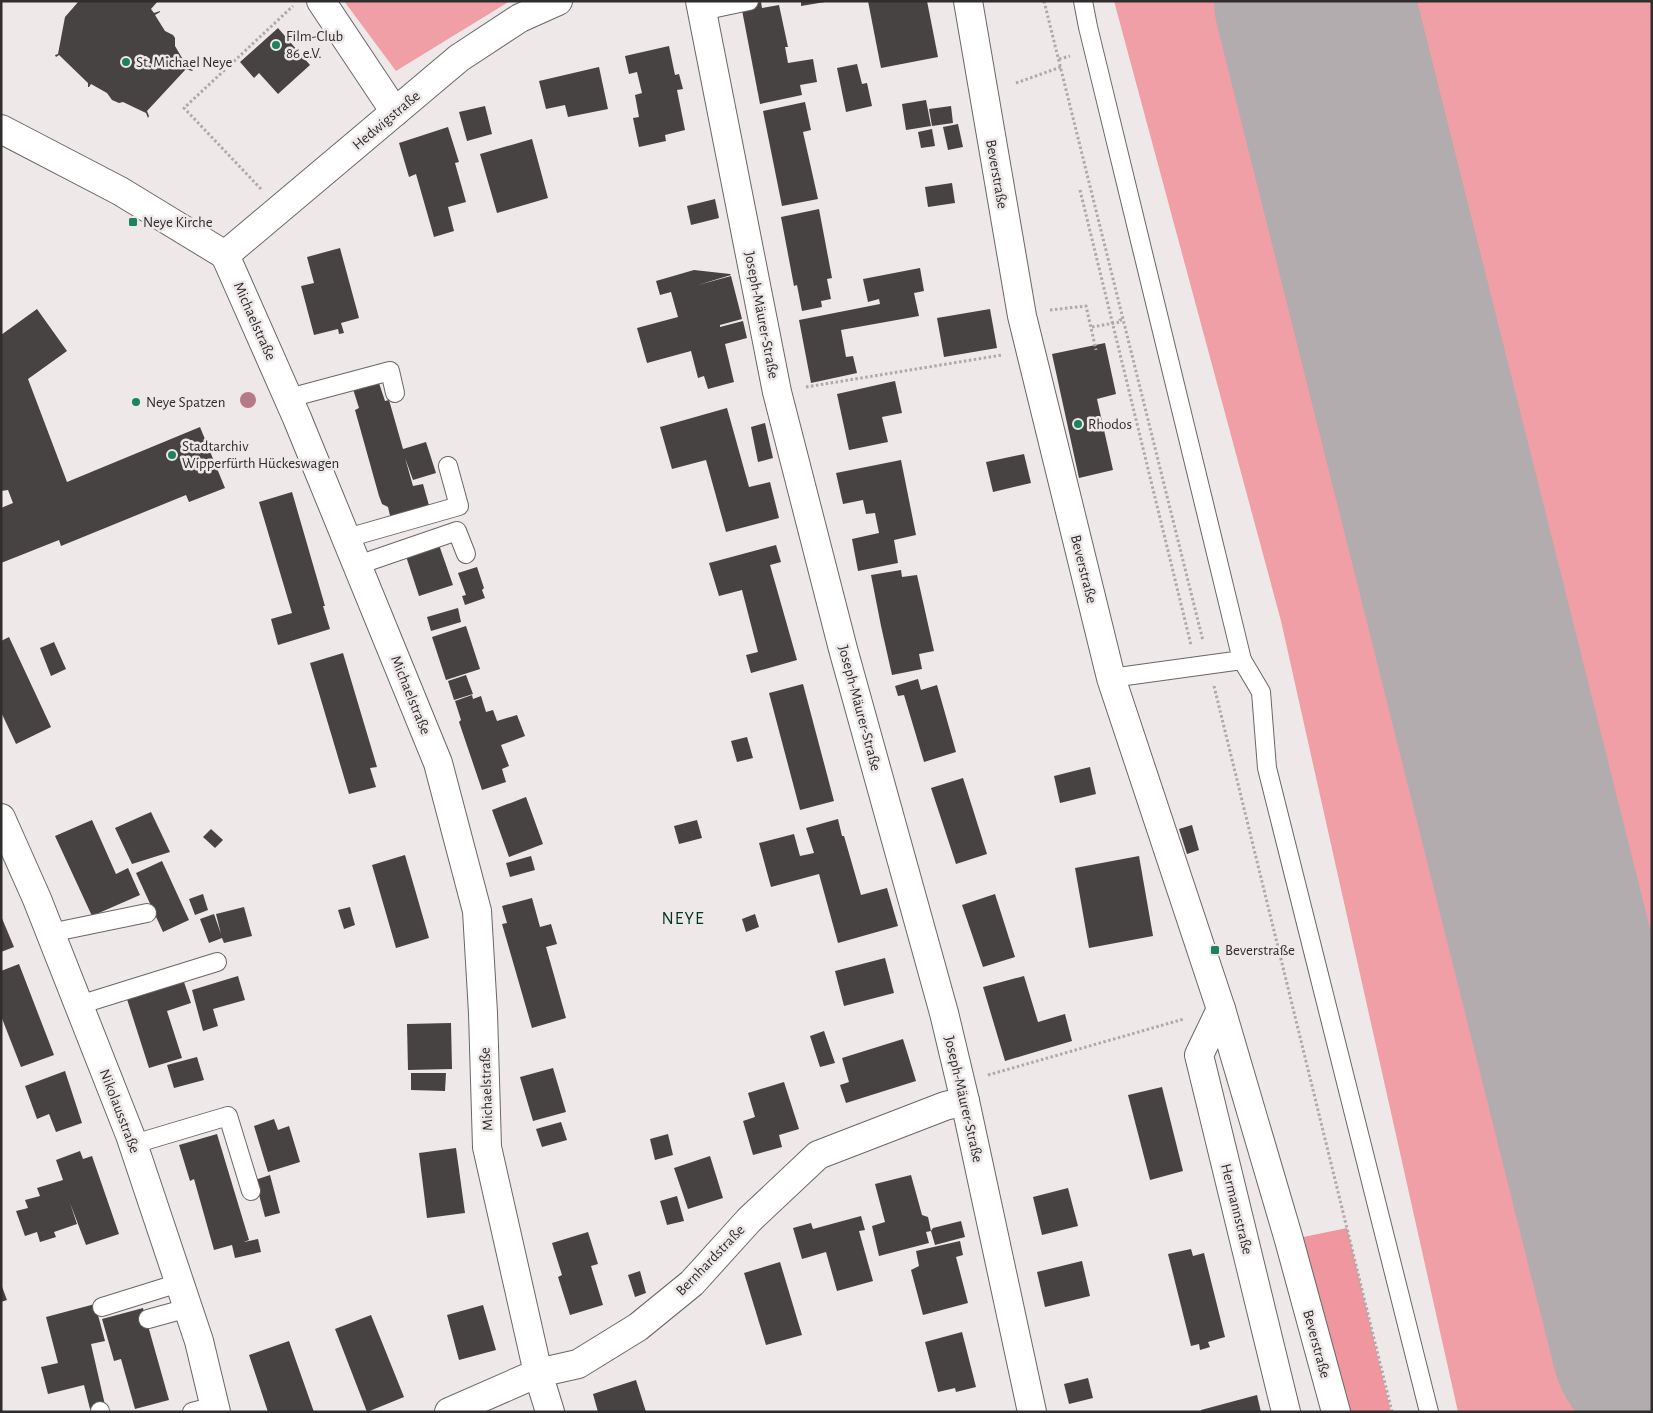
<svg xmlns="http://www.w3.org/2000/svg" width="1653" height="1413" font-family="'Alegreya Sans',sans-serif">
	<rect width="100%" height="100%" fill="#eee8e9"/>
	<g fill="#f09fa6">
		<path d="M344 1H510L396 71Z"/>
		<path d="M1114 1H1652V1412H1458L1281 621Z"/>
	</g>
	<path fill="#ef969e" d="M1347 1228 1391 1412H1336L1289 1240Z"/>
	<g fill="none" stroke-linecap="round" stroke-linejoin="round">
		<path stroke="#b2acae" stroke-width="200" d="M1314 1 1652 1347"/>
	</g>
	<g fill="#474343">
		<path d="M79 1H158L151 9 154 13 160 11V12L155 15 165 31 173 35 175 38V46L188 68 193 70 192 71 186 69 147 111 149 116 148 118 146 113 123 102 119 103 112 100 107 93 91 84 89 87H88V83L59 55 56 57 55 55 58 54 65 17Z"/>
		<path d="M801 1H825V2L801 6Z"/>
		<path d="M868 1H927L938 57 881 68Z"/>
		<path d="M761 2 762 8 779 5 788 47H785L788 63 813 59 817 82 800 85 802 95 760 104 741 5Z"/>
		<path d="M278 28 310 65 278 94 259 73 254 78 240 62Z"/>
		<path d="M669 46 675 75 679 74 683 89 677 90 685 130 665 135 666 141 639 147 633 118 639 117 635 95 642 93 637 72 629 74 625 56Z"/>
		<path d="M857 64 862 84 867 83 872 106 846 112 837 68Z"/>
		<path d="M599 67 608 109 568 117 565 105 546 109 539 81Z"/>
		<path d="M926 100 931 126 906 130 902 104Z"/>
		<path d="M805 102 811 130 803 132 818 199 782 206 763 111Z"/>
		<path d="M485 106 492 134 467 141 459 112Z"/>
		<path d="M951 106 953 123 932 126 929 109Z"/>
		<path d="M958 124 963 147 948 150 943 127Z"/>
		<path d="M448 127 459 162 455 163 466 202 448 207 454 231 434 237 416 174 409 177 399 143Z"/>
		<path d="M932 129 935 146 921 148 918 132Z"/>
		<path d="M532 139 548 198 497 213 480 154Z"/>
		<path d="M952 183 955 203 928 207 925 187Z"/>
		<path d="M715 199 719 218 691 225 687 206Z"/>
		<path d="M819 209 832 278 827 279 831 299 821 301 822 307 802 311 797 285 794 286 781 217Z"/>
		<path d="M340 248 359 318 341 323 344 333 339 334 338 329 314 335 301 286 314 283 307 257Z"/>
		<path d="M920 268 924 291 914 293 919 316 841 330 846 357 853 356 857 373 811 383 799 320 880 304 879 299 868 302 863 279Z"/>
		<path d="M694 270 730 274 731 275 698 285 731 276 742 319 720 325V327L743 321 747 338 725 344 734 382 708 389 704 376 698 378 691 351 647 363 637 328 678 317 671 292 660 295 656 281Z"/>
		<path d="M37 309 67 351 28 379 67 482 200 427 225 488 189 502 186 495 61 546 59 540 1 563V508L13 503 8 490 1 491V335Z"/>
		<path d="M990 309 997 348 944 357 937 318Z"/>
		<path d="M1105 343 1116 394 1097 399 1113 470 1079 478 1052 354Z"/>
		<path d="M895 381 902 413 882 417 888 442 849 450 837 394Z"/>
		<path d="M379 383 385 401 389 400 403 449 426 442 436 473 413 480 405 458 413 486 423 484 430 509 391 520 388 507 382 504 379 496 355 410 359 408 353 389Z"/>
		<path d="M727 408 749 487 770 482 779 518 726 532 706 460 672 469 660 427Z"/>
		<path d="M765 423 773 458 758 462 751 427Z"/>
		<path d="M1024 454 1031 483 993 492 986 462Z"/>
		<path d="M901 460 916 535 894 540 898 563 858 571 852 539 879 533 875 513 866 514 863 500 843 504 836 473Z"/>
		<path d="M292 492 325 606H323L330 629 278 645 271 619 292 613 259 502Z"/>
		<path d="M438 542 453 585 419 596 405 553Z"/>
		<path d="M776 545 781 562 770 565 797 660 751 673 746 655 758 652 742 590 719 596 709 563Z"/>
		<path d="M477 567 484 588 482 590 485 598 465 605 462 596 466 595 458 573Z"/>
		<path d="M901 570 902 577 917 575 934 651 919 654 922 669 892 675 881 626 871 575Z"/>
		<path d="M458 608 461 622 431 631 427 617Z"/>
		<path d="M466 626 480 669 446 680 432 637Z"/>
		<path d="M9 637 51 727 16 744 1 712V641Z"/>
		<path d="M54 642 66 669 51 676 40 648Z"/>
		<path d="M343 653 377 767 370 768 376 787 349 794 310 663Z"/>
		<path d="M466 675 473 694 454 700 448 681Z"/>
		<path d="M918 679 921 690 937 685 956 752 924 762 904 695 898 696 895 686Z"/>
		<path d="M803 684 834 801 800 810 769 693Z"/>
		<path d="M472 695 473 699 481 696 486 712 493 710 497 721 517 715 525 736 501 745 509 766 502 769 506 782 482 790 459 722 461 720 455 701Z"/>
		<path d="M747 737 753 758 737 762 731 741Z"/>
		<path d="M1090 767 1096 794 1060 803 1054 776Z"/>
		<path d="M963 778 987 854 956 864 931 788Z"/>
		<path d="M526 797 543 844 509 857 492 810Z"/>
		<path d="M151 812 170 852 132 864 115 828Z"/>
		<path d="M838 819 842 836H844L861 895 887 888 898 926 838 943 819 874 771 887 759 843 794 834 800 856 814 853 806 828Z"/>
		<path d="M92 820 116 874 128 868 140 895 92 916 55 836Z"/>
		<path d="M697 820 702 838 679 844 674 826Z"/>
		<path d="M1192 825 1199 850 1187 854 1179 829Z"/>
		<path d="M211 829 223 840 215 848 203 837Z"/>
		<path d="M405 855 429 938 396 948 372 865Z"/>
		<path d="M531 856 535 870 510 877 506 863Z"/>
		<path d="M1139 856 1153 936 1089 948 1075 868Z"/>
		<path d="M162 861 189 920 163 932 136 873Z"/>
		<path d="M203 894 208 910 195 915 189 899Z"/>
		<path d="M995 894 1015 957 983 967 962 905Z"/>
		<path d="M532 898 540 927 551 924 557 944 546 947 566 1018 532 1028 502 924 507 923 502 906Z"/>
		<path d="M244 907 252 936 224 943 222 938 209 943 200 919 214 914 221 934 216 914Z"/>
		<path d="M350 907 355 925 344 929 338 910Z"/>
		<path d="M755 914 759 927 746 932 742 919Z"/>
		<path d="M1 916 14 947 1 952Z"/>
		<path d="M885 958 894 993 844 1006 835 971Z"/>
		<path d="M19 964 54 1055 21 1067 1 1016V971Z"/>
		<path d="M238 976 245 1000 213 1009 218 1026 203 1031 192 990Z"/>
		<path d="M1024 976 1038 1022 1065 1014 1072 1041 1005 1061 983 987Z"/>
		<path d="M184 982 191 1003 167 1011 182 1058 149 1068 126 996 161 986 162 988Z"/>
		<path d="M451 1023 452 1069 408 1070 407 1024Z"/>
		<path d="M824 1031 835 1063 820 1067 810 1036Z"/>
		<path d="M903 1039 916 1081 846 1103 840 1085 849 1082 842 1058Z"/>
		<path d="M197 1057 204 1080 174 1088 167 1065Z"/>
		<path d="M553 1068 566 1112 533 1121 520 1077Z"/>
		<path d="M65 1071 82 1123 56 1132 49 1114 37 1119 25 1086Z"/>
		<path d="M411 1073H446L445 1091 411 1090Z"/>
		<path d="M784 1082 799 1129 779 1135 782 1147 753 1155 743 1121 755 1117 748 1093Z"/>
		<path d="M1162 1087 1183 1171 1150 1180 1128 1095Z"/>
		<path d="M274 1119 278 1130 289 1126 300 1162 268 1172 254 1126Z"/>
		<path d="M561 1122 567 1140 542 1147 536 1129Z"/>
		<path d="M217 1134 249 1240 244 1242 258 1239 261 1252 235 1258 232 1245 214 1250 194 1179 190 1181 179 1145Z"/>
		<path d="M668 1134 673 1155 655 1160 650 1139Z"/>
		<path d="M456 1148 465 1213 427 1218 419 1153Z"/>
		<path d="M80 1151 83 1159 92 1156 119 1234 86 1245 70 1203 77 1224 54 1232 56 1237 40 1242 37 1232 25 1236 16 1211 28 1208 25 1200 40 1196 37 1188 63 1180 56 1160Z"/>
		<path d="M710 1156 723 1198 688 1209 674 1168Z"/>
		<path d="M270 1175 280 1213 265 1217 255 1180Z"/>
		<path d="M911 1175 922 1215 928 1217 931 1231 926 1232 929 1243 879 1256 872 1226 885 1222 875 1184Z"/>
		<path d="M1068 1188 1078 1226 1042 1235 1033 1197Z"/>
		<path d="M677 1196 684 1221 667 1225 660 1201Z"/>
		<path d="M861 1216 865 1230 859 1231 873 1281 837 1291 826 1252 802 1259 793 1228 811 1223 813 1229Z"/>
		<path d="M961 1221 965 1237 935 1245 931 1231 933 1228Z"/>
		<path d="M588 1232 598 1264 591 1266 603 1305 570 1315 558 1277 562 1275 552 1243Z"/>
		<path d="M960 1241 963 1255 956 1257 968 1303 923 1315 911 1270 919 1266 916 1251Z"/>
		<path d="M1191 1249 1193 1256 1204 1253 1225 1337 1208 1342 1210 1347 1200 1350 1199 1344 1191 1346 1168 1254Z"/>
		<path d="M1082 1261 1090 1296 1045 1307 1037 1272Z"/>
		<path d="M780 1262 802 1335 766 1345 744 1273Z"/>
		<path d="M640 1271 646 1293 635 1297 628 1275Z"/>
		<path d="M1 1284 7 1300 1 1302Z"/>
		<path d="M95 1304 105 1341 91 1344 105 1405 90 1409 84 1385 48 1394 41 1367 58 1363 46 1317Z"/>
		<path d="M483 1305 496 1350 459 1360 447 1315Z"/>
		<path d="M143 1308 169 1400 135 1409 121 1359 114 1361 102 1319Z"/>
		<path d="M371 1315 404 1397 367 1412 335 1329Z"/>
		<path d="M962 1332 976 1387 956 1392 955 1388 938 1392 925 1342Z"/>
		<path d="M289 1341 314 1412H268L249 1355Z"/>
		<path d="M1088 1378 1093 1398 1069 1404 1064 1384Z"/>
		<path d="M636 1380 646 1412H598L593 1394Z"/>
		<path d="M1257 1395 1261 1412H1201V1410Z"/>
	</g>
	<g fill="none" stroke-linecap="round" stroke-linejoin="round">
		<defs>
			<g id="service">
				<path d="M1083 1 1088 27 1242 660 1111 678"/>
				<path d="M702 11 749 1"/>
				<path d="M289 398 390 371 395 393"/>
				<path d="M347 538 459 506 448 466"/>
				<path d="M358 565 457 531 466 554"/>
				<path d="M1242 660 1261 692 1267 768 1429 1412"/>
				<path d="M50 933 147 913"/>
				<path d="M79 1005 217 962"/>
				<path d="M134 1144 228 1116 251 1191"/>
				<path d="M102 1307 179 1283"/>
				<path d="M148 1319 188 1308"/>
				<path d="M100 1411V1412"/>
				<path d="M192 1412 215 1406"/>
			</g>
			<g id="minor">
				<path d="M321 1 395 112"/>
				<path d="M700 1 777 392 843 649 944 1013 965 1101 1032 1412"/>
				<path d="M968 1 1022 316 1111 678 1221 1009 1289 1240 1336 1412"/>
				<path d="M1 129 120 191 225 255 297 418 438 763 477 911 483 1013 487 1147 538 1373 550 1412"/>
				<path d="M225 255 459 58 520 18 558 1"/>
				<path d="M1 818 37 899 130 1135 199 1341 216 1412"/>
				<path d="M1221 1009 1199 1055 1286 1412"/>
				<path d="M449 1412 538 1373 578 1364 638 1327 692 1283 749 1220 818 1155 945 1106 965 1101"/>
			</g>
		</defs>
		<use href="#service" stroke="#6b6666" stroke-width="20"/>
		<use href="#minor" stroke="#6b6666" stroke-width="30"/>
		<g stroke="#aea9aa" stroke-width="3" stroke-dasharray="2.5 2.5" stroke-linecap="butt">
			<path d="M1044 1 1203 641"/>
			<path d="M1059 59 1070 56"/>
			<path d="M1016 83 1061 67"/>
			<path d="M261 189 184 108 293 6"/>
			<path d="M1080 190 1191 645"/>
			<path d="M1050 310 1086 306 1096 350"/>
			<path d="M1092 327 1120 322V320H1123"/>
			<path d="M806 387 1002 355"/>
			<path d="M1214 686 1392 1412"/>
			<path d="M988 1075 1184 1019"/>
		</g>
		<use href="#service" stroke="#fff" stroke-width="18"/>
		<use href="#minor" stroke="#fff" stroke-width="28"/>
	</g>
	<circle fill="#b57a87" cx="248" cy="400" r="8"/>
	<g fill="#1b835e" stroke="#eee8e9" stroke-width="2">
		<circle cx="276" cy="45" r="5"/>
		<circle cx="126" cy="62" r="5"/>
		<rect x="128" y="217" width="10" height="10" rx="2.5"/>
		<circle cx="136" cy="402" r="5"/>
		<circle cx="1078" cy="424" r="5"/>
		<circle cx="172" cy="455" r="5"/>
		<rect x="1210" y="945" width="10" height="10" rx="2.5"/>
	</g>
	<g text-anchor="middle" stroke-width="5" stroke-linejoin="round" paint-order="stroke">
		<g font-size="15" fill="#2f2d2d" stroke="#eee8e9" text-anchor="start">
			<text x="286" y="41">Film-Club<tspan x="286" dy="17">86 e.V.</tspan></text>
			<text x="136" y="67">St. Michael Neye</text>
			<text x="143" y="227">Neye Kirche</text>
			<text x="146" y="407">Neye Spatzen</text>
			<text x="1088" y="429">Rhodos</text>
			<text x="182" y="451">Stadtarchiv<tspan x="182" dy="17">Wipperfürth Hückeswagen</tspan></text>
			<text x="1225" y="955">Beverstraße</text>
		</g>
		<g font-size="15" fill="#2f2d2d" stroke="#eee8e9">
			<text transform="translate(386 120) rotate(-40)" y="5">Hedwigstraße</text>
			<text transform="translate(997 174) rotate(80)" y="5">Beverstraße</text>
			<text transform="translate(762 315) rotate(79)" y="5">Joseph-Mäurer-Straße</text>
			<text transform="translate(255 321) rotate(66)" y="5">Michaelstraße</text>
			<text transform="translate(1084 569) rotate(76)" y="5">Beverstraße</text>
			<text transform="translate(411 695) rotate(68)" y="5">Michaelstraße</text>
			<text transform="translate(860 708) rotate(75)" y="5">Joseph-Mäurer-Straße</text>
			<text transform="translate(486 1089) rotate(-92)" y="5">Michaelstraße</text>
			<text transform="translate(964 1099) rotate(77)" y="5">Joseph-Mäurer-Straße</text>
			<text transform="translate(120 1111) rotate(69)" y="5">Nikolausstraße</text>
			<text transform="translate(1237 1209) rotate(76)" y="5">Hermannstraße</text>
			<text transform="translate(710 1260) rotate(-46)" y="5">Bernhardstraße</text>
			<text transform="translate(1317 1344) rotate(75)" y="5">Beverstraße</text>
		</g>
		<g font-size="18" letter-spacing="1" fill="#023422" stroke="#eee8e9">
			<text x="683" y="924">NEYE</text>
		</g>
	</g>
	<rect width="1653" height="1413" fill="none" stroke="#2f2d2d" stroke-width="5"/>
</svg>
